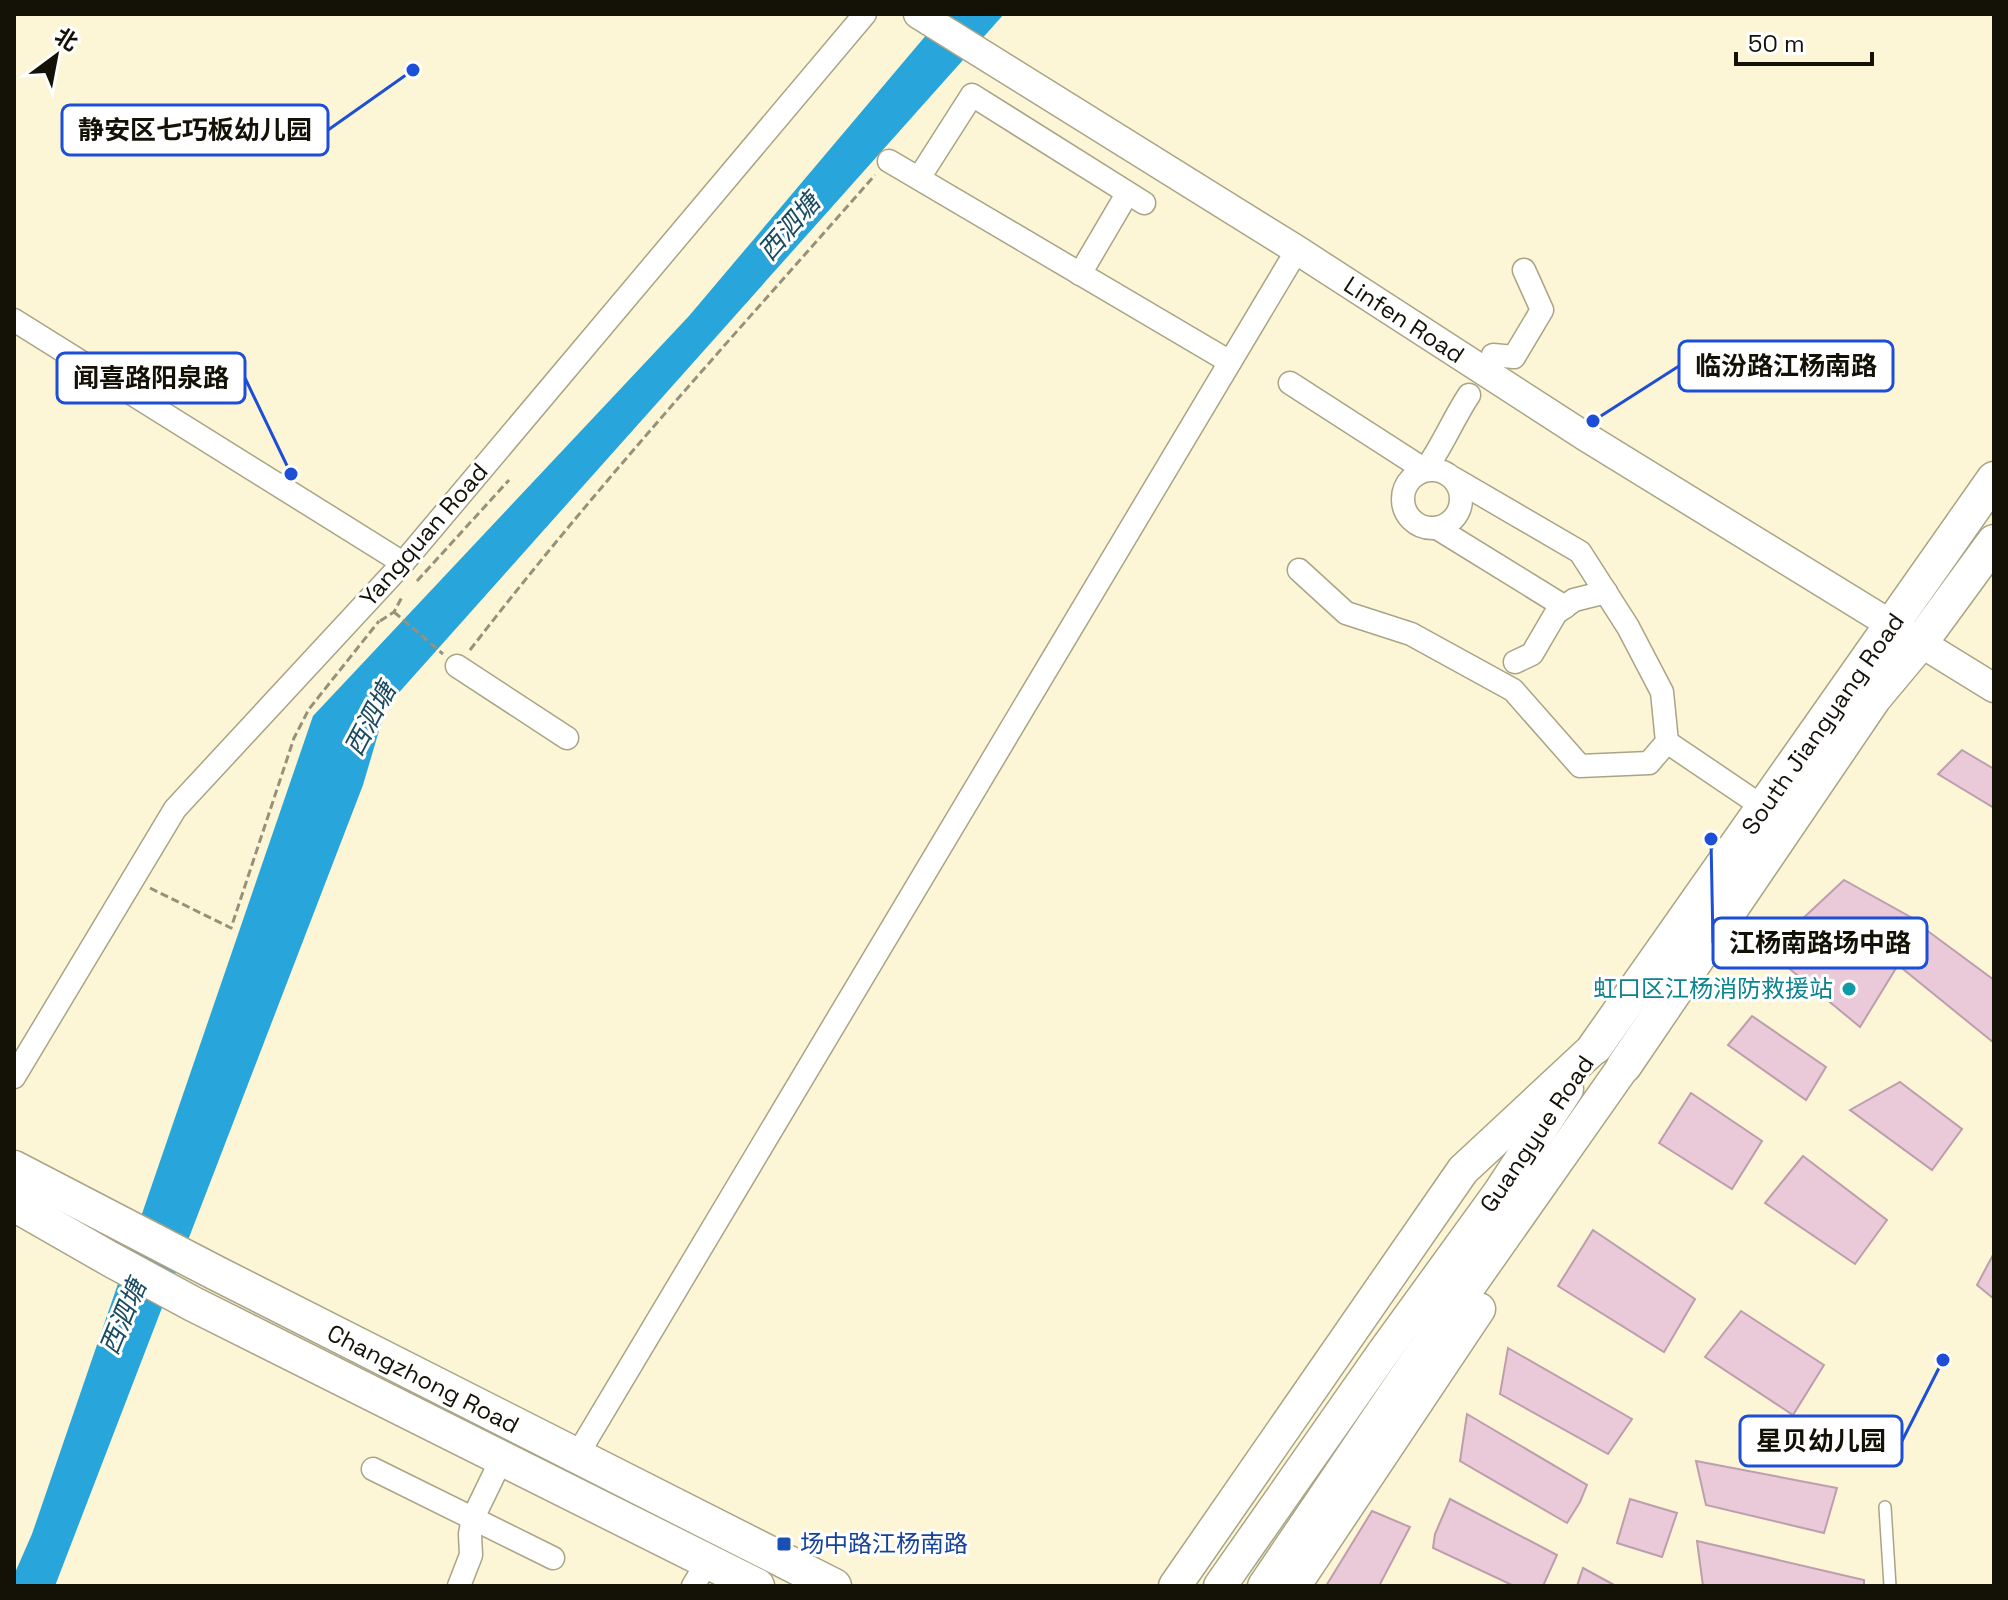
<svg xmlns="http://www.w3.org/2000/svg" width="2008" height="1600" font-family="'Space Grotesk','Noto Sans SC',sans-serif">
	<rect width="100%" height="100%" fill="#fcf6d6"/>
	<path fill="#28a5da" d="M944 14H1004L386 707 363 785 55 1586H14V1575L32 1534 313 716 689 316Z"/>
	<g fill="#eac9d9" stroke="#bd9ead" stroke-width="2">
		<path d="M1962 750 1994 769V808L1938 774Z"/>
		<path d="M1844 880 1923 924 1921 926 1994 980V1043L1898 965 1860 1027 1768 951Z"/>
		<path d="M1752 1016 1826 1067 1806 1100 1728 1045Z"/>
		<path d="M1900 1082 1962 1129 1932 1170 1850 1110Z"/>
		<path d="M1691 1093 1762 1141 1732 1189 1659 1143Z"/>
		<path d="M1803 1156 1887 1220 1855 1264 1765 1203Z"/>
		<path d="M1593 1230 1695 1299 1664 1352 1558 1286Z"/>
		<path d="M1994 1253V1299L1977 1285Z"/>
		<path d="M1741 1311 1824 1365 1793 1415 1705 1357Z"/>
		<path d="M1508 1348 1632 1419 1608 1454 1500 1394Z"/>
		<path d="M1467 1414 1587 1485 1580 1502 1567 1523 1460 1461Z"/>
		<path d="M1696 1461 1837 1488 1824 1533 1706 1505Z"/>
		<path d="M1450 1499 1557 1555 1543 1586H1514L1433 1548 1435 1534Z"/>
		<path d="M1630 1499 1677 1513 1662 1557 1617 1543Z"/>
		<path d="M1372 1511 1410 1527 1379 1586H1326Z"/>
		<path d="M1697 1541 1864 1580V1586H1703Z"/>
		<path d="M1583 1568 1616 1586H1577Z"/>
	</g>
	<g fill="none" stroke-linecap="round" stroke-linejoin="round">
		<defs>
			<path id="service" d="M1885 1507 1890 1586"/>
			<g id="minor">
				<path d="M889 161 1230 362"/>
				<path d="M919 178 972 95 1144 203"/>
				<path d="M1080 274 1127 194"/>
				<path d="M14 320 403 563"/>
				<path d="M1493 355 1514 357 1542 310 1524 270"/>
				<path d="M1290 383 1425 470C1442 447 1453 419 1469 395"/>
				<circle cx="1432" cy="499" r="29"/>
				<path d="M1437 528 1565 607"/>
				<path d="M1299 570 1346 613 1411 634 1513 690 1580 766 1649 763 1667 742 1662 692 1628 627 1580 552 1453 478"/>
				<path d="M1515 662 1532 654 1556 613 1574 600 1606 592"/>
				<path d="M457 666 567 738"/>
				<path d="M1667 742 1763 807"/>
				<path d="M14 1077 175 809 403 563 865 14"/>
				<path d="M576 1457 1297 250"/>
				<path d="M373 1469 553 1558"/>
				<path d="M459 1586 471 1555 470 1534 473 1518 502 1458"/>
				<path d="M693 1586 708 1561"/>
			</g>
			<path id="tertiary" d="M918 14 1297 250 1583 435 1994 688"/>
			<g id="secondary">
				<path d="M1175 1586 1463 1170 1595 1047"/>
				<path d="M1220 1586 1383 1353 1499 1193 1567 1089"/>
				<path d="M1264 1586 1411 1369 1624 1066"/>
				<path d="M1294 1586 1479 1309"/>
			</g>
			<g id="primary">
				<path d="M1595 1047 1994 479"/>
				<path d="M1624 1066 1874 698 1920 643 1994 542"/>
				<path d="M14 1168 216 1273 834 1586"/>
				<path d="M14 1204 110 1259 193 1304 757 1586"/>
			</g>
		</defs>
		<use href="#service" stroke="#aaa486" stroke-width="14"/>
		<use href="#minor" stroke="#aaa486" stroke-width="25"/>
		<use href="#tertiary" stroke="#aaa486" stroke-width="31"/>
		<use href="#secondary" stroke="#aaa486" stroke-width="35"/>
		<use href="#primary" stroke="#aaa486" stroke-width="37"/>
		<g stroke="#96917b" stroke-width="3" stroke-dasharray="8 4" stroke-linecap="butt">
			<path d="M417 581 509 480"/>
			<path d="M394 612 443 654"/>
			<path d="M380 621 394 612 403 595"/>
			<path d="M470 650C597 485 738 331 875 175"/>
			<path d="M150 888 231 928 294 738 309 709 379 621"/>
		</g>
		<use href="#service" stroke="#fff" stroke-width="11"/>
		<use href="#minor" stroke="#fff" stroke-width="22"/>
		<use href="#tertiary" stroke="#fff" stroke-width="28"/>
		<use href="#secondary" stroke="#fff" stroke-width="32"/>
		<use href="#primary" stroke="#fff" stroke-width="34"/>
	</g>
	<circle fill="#0f9aa8" stroke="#fff" stroke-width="3" cx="1849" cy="989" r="8"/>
	<rect fill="#1a4fb4" stroke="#fff" stroke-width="3" x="776" y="1536" width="16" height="16" rx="4"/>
	<g text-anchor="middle" stroke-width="6" stroke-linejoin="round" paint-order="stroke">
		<g font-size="24" fill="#141107" stroke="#fff">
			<text transform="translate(1404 320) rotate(33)" y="8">Linfen Road</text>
			<text transform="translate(424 535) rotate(-49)" y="8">Yangquan Road</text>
			<text transform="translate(1823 724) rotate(-55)" y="8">South Jiangyang Road</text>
			<text transform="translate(1537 1134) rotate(-56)" y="8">Guangyue Road</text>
			<text transform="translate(423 1379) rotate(27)" y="8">Changzhong Road</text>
		</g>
		<g font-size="24" fill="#0d838f" stroke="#fff" text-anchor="end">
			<text x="1833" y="997">虹口区江杨消防救援站</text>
		</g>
		<g font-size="24" fill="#164399" stroke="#fff" text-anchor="start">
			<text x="800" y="1552">场中路江杨南路</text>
		</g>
		<g font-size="26" font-style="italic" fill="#1a4a60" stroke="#fff">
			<text transform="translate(789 227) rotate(-49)" y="9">西泗塘</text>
			<text transform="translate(370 719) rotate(-62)" y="9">西泗塘</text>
			<text transform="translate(123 1317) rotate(-67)" y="9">西泗塘</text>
		</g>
	</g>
	<path fill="none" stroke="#1d4ed8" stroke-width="3" d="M413 70L328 130M1593 421L1679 366M291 474L245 378M1711 839L1713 943M1943 1360L1902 1441"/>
	<g fill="#1d4ed8" stroke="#fff" stroke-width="3">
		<circle cx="413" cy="70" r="8"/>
		<circle cx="1593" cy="421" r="8"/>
		<circle cx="291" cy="474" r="8"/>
		<circle cx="1711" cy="839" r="8"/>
		<circle cx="1943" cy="1360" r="8"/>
	</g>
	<g fill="#fff" stroke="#1d4ed8" stroke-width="3">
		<rect x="62" y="105" width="266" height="50" rx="8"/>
		<rect x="1679" y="341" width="214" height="50" rx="8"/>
		<rect x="57" y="353" width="188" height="50" rx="8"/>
		<rect x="1713" y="918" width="214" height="50" rx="8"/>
		<rect x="1740" y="1416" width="162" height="50" rx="8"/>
	</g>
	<g font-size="26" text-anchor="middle" font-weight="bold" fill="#141107">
		<text x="195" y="139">静安区七巧板幼儿园</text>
		<text x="1786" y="375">临汾路江杨南路</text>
		<text x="151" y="387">闻喜路阳泉路</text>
		<text x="1820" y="952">江杨南路场中路</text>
		<text x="1821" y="1450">星贝幼儿园</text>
	</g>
	<rect width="2008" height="1600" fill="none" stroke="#141107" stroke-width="32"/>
	<g transform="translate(56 56) rotate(32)" stroke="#ffffff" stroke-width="6" paint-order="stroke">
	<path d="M0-6L14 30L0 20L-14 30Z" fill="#141107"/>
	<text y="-12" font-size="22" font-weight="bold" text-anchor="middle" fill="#141107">北</text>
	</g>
	<path d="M1736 52v12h136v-12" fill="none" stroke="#141107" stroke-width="4"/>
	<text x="1748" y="52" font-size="24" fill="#141107" stroke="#ffffff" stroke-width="6" paint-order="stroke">50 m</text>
</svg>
